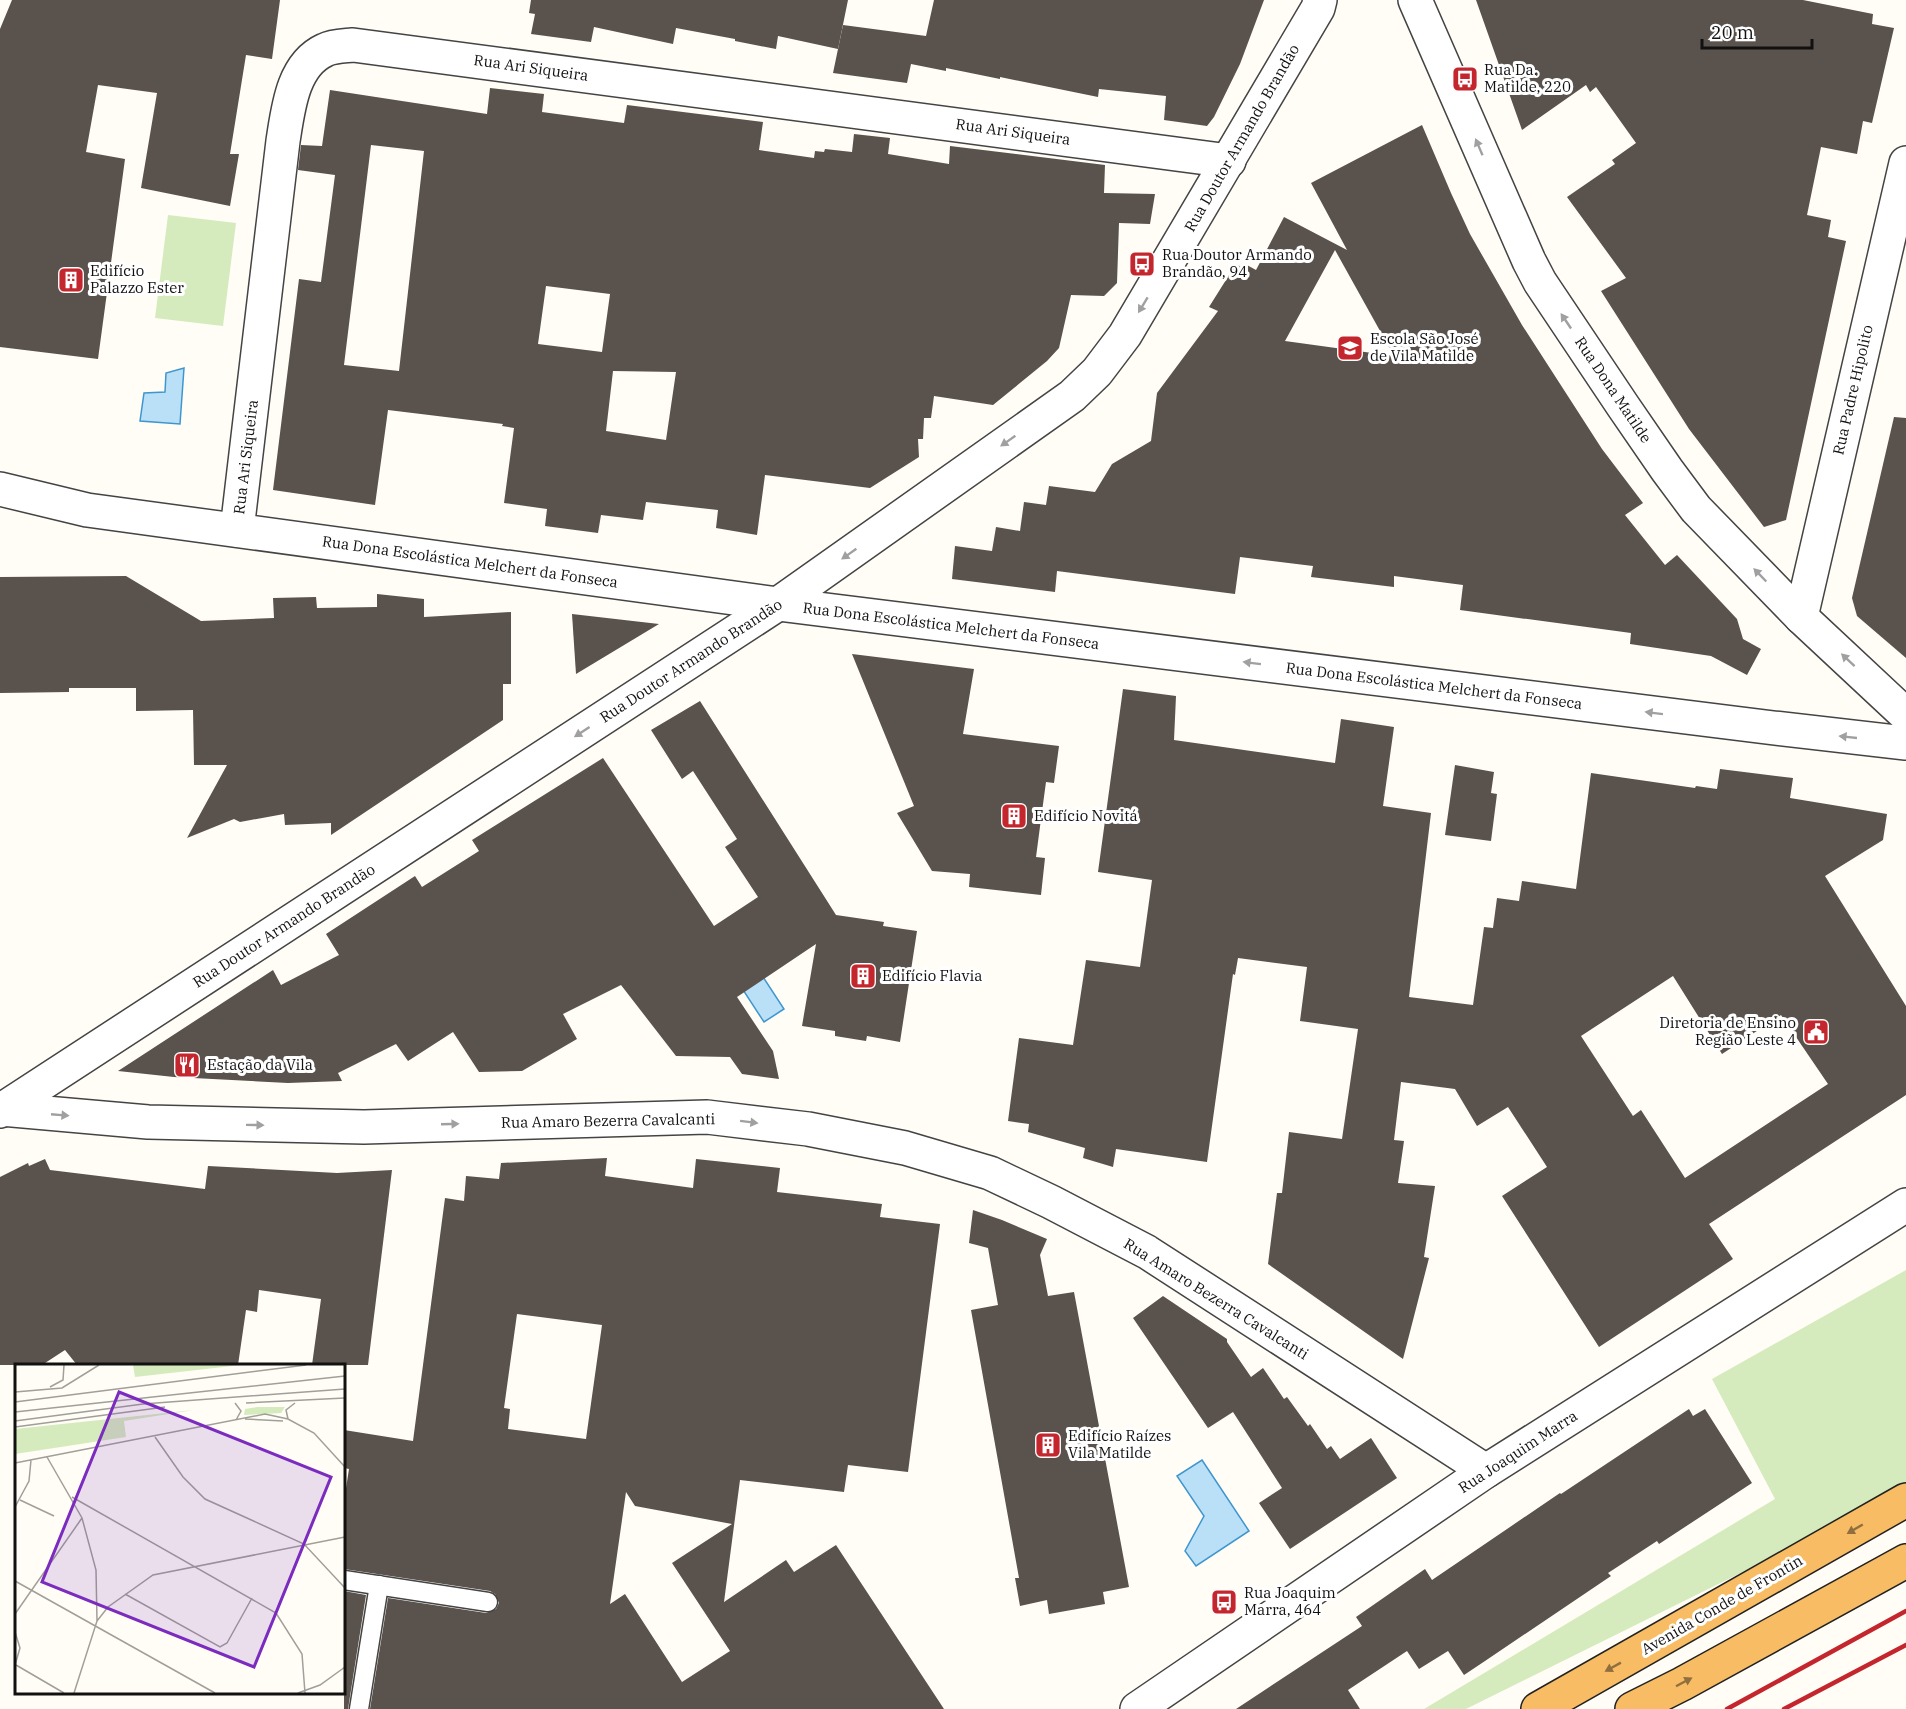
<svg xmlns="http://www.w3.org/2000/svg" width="1906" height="1709" font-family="'IBM Plex Serif',serif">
	<rect width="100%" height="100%" fill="#fffdf5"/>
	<g fill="#d5ebbd">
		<path d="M168 215 236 223 223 326 155 318Z"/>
		<path d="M1906 1270V1483L1793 1547 1466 1709H1424L1775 1499 1712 1379Z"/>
	</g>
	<g fill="#b9e0f7" stroke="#3f96cf" stroke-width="1.5">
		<path d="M184 368 180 424 140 421 144 393 165 392 166 373Z"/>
		<path d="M752 960 784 1009 764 1022 732 973Z"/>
		<path d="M1202 1460 1249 1531 1196 1566 1185 1551 1204 1516 1177 1476Z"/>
	</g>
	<g fill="#5a524d" fill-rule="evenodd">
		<path d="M12 0H280L272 59 246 55 230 154H239L230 206 141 188 157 93 98 85 86 152 125 159 98 359 0 347V29Z"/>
		<path d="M531 0H848L838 49 778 36 776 49 735 41V39L676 28 673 44 594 27 591 42 531 34 535 14 529 13Z"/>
		<path d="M934 0H1264L1240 64 1214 117 1207 126 1164 120 1166 96 1099 89 1098 97 1000 77V79L946 68V71L911 64 907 83 833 73 843 25 926 36Z"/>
		<path d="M1476 0H1803L1873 14 1872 24 1894 28 1872 123 1863 121 1857 154 1821 147 1807 215 1831 220 1828 237 1846 241 1786 520 1764 527 1689 429 1601 291 1626 278 1567 197 1615 164 1612 160 1636 143 1596 87 1590 92 1586 85 1522 130Z"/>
		<path d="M490 88 544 94 542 112 624 123 627 105 763 122 759 150 814 158 815 151 824 152 825 149 852 152 854 134 890 138 888 154 949 164 950 146 1105 165 1104 193 1155 194 1150 224 1119 223 1117 283 1104 296 1071 295 1059 348 1047 361 993 405 934 396 931 418H924L923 439H918L919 457 870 488 765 475 757 535 716 528 718 510 646 502 643 520 601 515 598 533 545 526 547 509 504 503 514 428 502 426 503 424 388 410 375 505 273 490 299 279 321 282 335 175 298 170 301 145 322 146 330 90 487 114ZM371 145 424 151 399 371 344 365ZM546 286 610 294 602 352 538 344ZM613 371 676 372 666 440 606 431Z"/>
		<path d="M1422 125 1451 193 1470 234 1522 325 1602 449 1643 503 1625 515 1665 565 1677 555 1737 619 1743 639 1761 649 1747 675 1711 656 1630 644 1631 633 1460 610 1463 585 1394 576V587L1311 577 1313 566 1240 557 1235 594 1057 571 1055 592 952 579 955 546 992 551 996 527 1020 531 1024 502 1046 505 1049 486 1095 492 1112 464 1151 441 1157 393 1218 311 1209 307 1236 264 1243 268 1245 264 1256 270 1284 217 1347 250 1311 183ZM1335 250 1394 356 1285 341Z"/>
		<path d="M1894 417 1906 418V658L1857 616 1852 598Z"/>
		<path d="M126 576 201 621 274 618 273 598 316 597 317 608 377 607V594L424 599V617L511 612V684H503V720L331 835V823L285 825 284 814 240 822 234 819 187 838 227 765H194L193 710 136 711V688H69V692L0 693V577Z"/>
		<path d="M572 614 659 624 576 674Z"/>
		<path d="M852 654 974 669 963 734 1059 746 1054 783 1046 782 1041 819 1036 857 1045 858 1041 895 969 887 970 874 932 871 897 813 914 806Z"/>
		<path d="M1123 689 1176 696 1174 740 1335 763 1341 719 1394 727 1383 806 1431 813 1409 997 1473 1005 1484 927 1493 928 1497 898 1519 901 1522 881 1576 889 1591 773 1695 788 1696 786 1717 789 1720 769 1793 778 1790 798 1887 814 1883 840 1825 876 1906 1006V1095L1709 1224 1733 1259 1599 1347 1502 1196 1547 1167 1508 1107 1477 1126 1455 1089 1401 1082 1394 1140 1404 1141 1398 1183 1435 1186 1424 1257 1429 1258 1403 1359 1268 1264 1277 1193H1282L1289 1132 1342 1139 1358 1029 1300 1021 1307 967 1238 958 1235 975 1233 974 1207 1162 1116 1149 1113 1167 1083 1158 1085 1148 1028 1132 1029 1124 1008 1121 1019 1038 1073 1045 1086 960 1140 967 1152 880 1098 872ZM1673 976 1722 1054 1781 1015 1828 1084 1685 1178 1641 1110 1633 1116 1581 1036Z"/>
		<path d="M700 701 836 915 884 922 883 926 917 931 900 1042 867 1036 866 1041 835 1036V1031L802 1026 816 944 737 997 773 1051 779 1079 742 1074 730 1057 676 1056 621 985 563 1014 577 1039 522 1071 479 1072 453 1032 408 1061 396 1044 338 1073 342 1081 288 1083 174 1077 118 1071 273 970 281 985 339 955 326 934 415 876 422 887 479 851 472 840 603 758 714 926 758 897 725 847 737 839 693 771 682 779 651 730Z"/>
		<path d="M1455 765 1494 772 1491 793 1497 794 1491 841 1445 835Z"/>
		<path d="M607 1158 605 1176 693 1188 696 1159 780 1168 777 1192 882 1204 880 1217 940 1224 908 1472 848 1465 844 1492 740 1480 724 1602 786 1560 794 1572 836 1545 944 1709H370L388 1598 486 1613 496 1609 499 1603 495 1594 490 1591 344 1569V1501L349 1469 344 1468V1430L413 1441 445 1198 464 1201 466 1176 499 1179 501 1163ZM517 1314 602 1325 586 1439 508 1429 510 1409 504 1408ZM626 1492 635 1506 732 1524 672 1563 730 1651 682 1682 625 1594 610 1604Z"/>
		<path d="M45 1159 50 1170 205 1189 208 1166 337 1173 392 1170 368 1365H312L321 1299 259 1290 257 1312 246 1310 238 1365H77L65 1350 42 1365H0V1177L28 1163 29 1166Z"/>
		<path d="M973 1210 1002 1220 1047 1239 1040 1255 1048 1296 1074 1292 1129 1587 1103 1592 1105 1604 1049 1614 1047 1600 1020 1606 1015 1578H1019L971 1310 998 1305 988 1248 969 1243Z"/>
		<path d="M1163 1296 1227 1339V1342L1251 1377 1263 1368 1284 1399 1287 1397 1308 1426 1310 1424 1327 1449 1331 1446 1340 1459 1371 1438 1397 1478 1290 1549 1259 1503 1282 1488 1233 1412 1208 1428 1133 1318Z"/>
		<path d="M1689 1409 1693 1416 1705 1409 1752 1483 1659 1544 1657 1541 1608 1573 1611 1576 1485 1661 1464 1675 1448 1651 1419 1669 1407 1651 1348 1690 1360 1709H1236L1362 1626 1356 1617 1425 1569 1432 1580 1560 1493 1561 1494Z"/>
		<path d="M344 1591 366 1595 348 1709H344Z"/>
	</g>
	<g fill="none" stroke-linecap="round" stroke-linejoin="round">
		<defs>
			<g id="service">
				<path d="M344 1580 488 1602"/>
				<path d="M359 1709 379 1585"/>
			</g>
			<g id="minor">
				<path d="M0 489 87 510 778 604 1774 728 1906 743"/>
				<path d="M237 530 283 141C288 110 292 65 325 50 333 46 344 46 353 45L1229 161"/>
				<path d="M1801 617 1906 163"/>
				<path d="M0 1109 148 1122 364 1127 707 1117 808 1129 905 1148 990 1173 1051 1202 1147 1252 1486 1471"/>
				<path d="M0 1111 778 604 1072 396 1097 372 1125 335 1318 8 1320 0"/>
			</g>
			<g id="tertiary">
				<path d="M1415 0 1529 261 1540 282 1623 406 1667 470 1696 509 1801 617 1906 715"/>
				<path d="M1137 1709 1486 1471 1906 1205"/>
			</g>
			<g id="trunk">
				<path d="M1538 1709 1906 1500"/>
				<path d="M1632 1709 1682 1684 1906 1561"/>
			</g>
		</defs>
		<use href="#service" stroke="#444" stroke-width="21"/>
		<use href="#minor" stroke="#444" stroke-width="36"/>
		<use href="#tertiary" stroke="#444" stroke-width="36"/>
		<use href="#trunk" stroke="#222" stroke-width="36"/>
		<use href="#service" stroke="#fff" stroke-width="18"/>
		<use href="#minor" stroke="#fff" stroke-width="33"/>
		<use href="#tertiary" stroke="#fff" stroke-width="33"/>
		<use href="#trunk" stroke="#f7bc64" stroke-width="33"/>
		<g stroke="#c4262e" stroke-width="4.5">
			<path d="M1727 1709 1906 1611"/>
			<path d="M1784 1709 1906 1645"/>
		</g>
	</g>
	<defs><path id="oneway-solid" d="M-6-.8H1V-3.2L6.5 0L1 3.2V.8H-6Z" transform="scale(1.5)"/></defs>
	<g fill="#a0a0a0">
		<use href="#oneway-solid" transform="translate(1479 147) rotate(-113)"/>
		<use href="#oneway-solid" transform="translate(1143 305) rotate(121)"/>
		<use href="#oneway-solid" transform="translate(1566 321) rotate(-124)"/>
		<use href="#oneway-solid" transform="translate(1008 441) rotate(145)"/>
		<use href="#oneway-solid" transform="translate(849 554) rotate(145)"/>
		<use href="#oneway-solid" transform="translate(1760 575) rotate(-134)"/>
		<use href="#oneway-solid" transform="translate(1848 660) rotate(-137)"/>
		<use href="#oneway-solid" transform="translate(1252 663) rotate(-173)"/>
		<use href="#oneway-solid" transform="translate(1654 713) rotate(-173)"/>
		<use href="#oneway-solid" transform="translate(582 732) rotate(147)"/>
		<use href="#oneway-solid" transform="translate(1848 737) rotate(-174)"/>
		<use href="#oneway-solid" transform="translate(60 1115) rotate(5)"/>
		<use href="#oneway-solid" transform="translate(749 1122) rotate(7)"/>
		<use href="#oneway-solid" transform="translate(450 1124) rotate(-2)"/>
		<use href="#oneway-solid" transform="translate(255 1125) rotate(1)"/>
	</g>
	<g fill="#906f3f">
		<use href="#oneway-solid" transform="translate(1855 1529) rotate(150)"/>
		<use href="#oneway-solid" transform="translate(1613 1667) rotate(151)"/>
		<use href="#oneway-solid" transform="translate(1684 1682) rotate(-28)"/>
	</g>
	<defs>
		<symbol id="bus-square" viewBox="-11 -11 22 22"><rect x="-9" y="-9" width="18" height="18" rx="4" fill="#c4262e" stroke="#fff"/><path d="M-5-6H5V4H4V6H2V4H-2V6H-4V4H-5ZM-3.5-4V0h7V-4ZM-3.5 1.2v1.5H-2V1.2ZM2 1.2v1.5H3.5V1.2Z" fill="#fff"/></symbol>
		<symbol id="building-square" viewBox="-11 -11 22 22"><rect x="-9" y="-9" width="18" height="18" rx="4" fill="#c4262e" stroke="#fff"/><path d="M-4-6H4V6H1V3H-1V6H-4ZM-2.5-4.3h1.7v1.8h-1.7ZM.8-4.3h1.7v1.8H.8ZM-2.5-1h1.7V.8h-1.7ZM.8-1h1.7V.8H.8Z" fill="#fff"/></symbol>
		<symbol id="school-square" viewBox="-11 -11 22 22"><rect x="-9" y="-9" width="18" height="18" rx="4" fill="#c4262e" stroke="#fff"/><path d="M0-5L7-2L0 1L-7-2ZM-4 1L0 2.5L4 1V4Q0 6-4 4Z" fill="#fff"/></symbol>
		<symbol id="civic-square" viewBox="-11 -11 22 22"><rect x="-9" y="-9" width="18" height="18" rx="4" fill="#c4262e" stroke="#fff"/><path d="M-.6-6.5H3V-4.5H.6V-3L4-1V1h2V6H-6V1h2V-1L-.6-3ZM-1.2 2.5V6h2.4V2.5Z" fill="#fff"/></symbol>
		<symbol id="restaurant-square" viewBox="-11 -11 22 22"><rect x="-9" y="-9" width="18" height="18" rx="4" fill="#c4262e" stroke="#fff"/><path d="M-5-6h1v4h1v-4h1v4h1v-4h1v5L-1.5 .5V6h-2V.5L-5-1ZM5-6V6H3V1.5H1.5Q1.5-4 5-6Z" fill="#fff"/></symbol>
	</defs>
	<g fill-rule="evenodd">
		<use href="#bus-square" x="1450" y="64" width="30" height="30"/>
		<use href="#bus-square" x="1127" y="249" width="30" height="30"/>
		<use href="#building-square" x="56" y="265" width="30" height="30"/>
		<use href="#school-square" x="1335" y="333" width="30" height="30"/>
		<use href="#building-square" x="999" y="801" width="30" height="30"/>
		<use href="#building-square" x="848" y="961" width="30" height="30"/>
		<use href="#civic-square" x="1801" y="1017" width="30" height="30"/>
		<use href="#restaurant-square" x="172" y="1050" width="30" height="30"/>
		<use href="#building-square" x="1033" y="1430" width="30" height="30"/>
		<use href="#bus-square" x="1209" y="1587" width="30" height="30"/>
	</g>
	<g text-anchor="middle" stroke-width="6" stroke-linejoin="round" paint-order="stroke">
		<g font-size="15" fill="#111" stroke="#fff">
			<text transform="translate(531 68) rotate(8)" y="5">Rua Ari Siqueira</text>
			<text transform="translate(1013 132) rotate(8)" y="5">Rua Ari Siqueira</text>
			<text transform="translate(1242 138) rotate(-60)" y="5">Rua Doutor Armando Brandão</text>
			<text transform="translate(1613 390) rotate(56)" y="5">Rua Dona Matilde</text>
			<text transform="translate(1853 390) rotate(-77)" y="5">Rua Padre Hipolito</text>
			<text transform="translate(246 457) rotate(-83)" y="5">Rua Ari Siqueira</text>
			<text transform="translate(470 562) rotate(8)" y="5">Rua Dona Escolástica Melchert da Fonseca</text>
			<text transform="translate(951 626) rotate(7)" y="5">Rua Dona Escolástica Melchert da Fonseca</text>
			<text transform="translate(691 661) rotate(-33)" y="5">Rua Doutor Armando Brandão</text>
			<text transform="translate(1434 686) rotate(7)" y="5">Rua Dona Escolástica Melchert da Fonseca</text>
			<text transform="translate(284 926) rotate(-33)" y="5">Rua Doutor Armando Brandão</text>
			<text transform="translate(608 1121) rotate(-1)" y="5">Rua Amaro Bezerra Cavalcanti</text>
			<text transform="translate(1216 1299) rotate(32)" y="5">Rua Amaro Bezerra Cavalcanti</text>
			<text transform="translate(1518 1452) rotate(-33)" y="5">Rua Joaquim Marra</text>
			<text transform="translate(1722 1605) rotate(-30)" y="5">Avenida Conde de Frontin</text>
		</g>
		<g font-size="15" fill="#111" stroke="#fff" text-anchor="start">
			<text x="1484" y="75">Rua Da.<tspan x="1484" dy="17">Matilde, 220</tspan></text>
			<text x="1162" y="260">Rua Doutor Armando<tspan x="1162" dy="17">Brandão, 94</tspan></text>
			<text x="90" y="276">Edifício<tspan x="90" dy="17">Palazzo Ester</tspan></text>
			<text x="1370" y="344">Escola São José<tspan x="1370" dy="17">de Vila Matilde</tspan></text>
			<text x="1034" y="821">Edifício Novitá</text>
			<text x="882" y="981">Edifício Flavia</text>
			<text x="1796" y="1028" text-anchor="end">Diretoria de Ensino<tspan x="1796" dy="17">Região Leste 4</tspan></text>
			<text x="207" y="1070">Estação da Vila</text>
			<text x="1068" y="1441">Edifício Raízes<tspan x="1068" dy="17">Vila Matilde</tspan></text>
			<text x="1244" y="1598">Rua Joaquim<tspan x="1244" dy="17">Marra, 464</tspan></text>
		</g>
	</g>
	<g transform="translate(15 1364)">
		<rect width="330" height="330" fill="#fffdf5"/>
		<path d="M118 1H226L120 13ZM242 43H270L266 49 229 51 230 45ZM179 46 109 57 111 73 0 90V65Z" fill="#d5ebbd"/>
		<path fill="none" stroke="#a09f9a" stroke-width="1.5" d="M35 23 48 16 49 1M0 28 47 24 84 1M0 38 291 1M220 39 226 47 221 56M231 39 330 34M0 48 330 12M230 55 268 57M273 55 271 46 280 39M0 57 128 40 330 25M0 63 150 43M140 73 168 113 190 135 289 180 330 224M32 93 67 154 81 206 82 257 59 329M0 99 250 50 273 55 299 69 330 103M57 133 261 249 287 290 290 329M5 136 39 152M0 143 14 117 16 96M0 217 200 329M110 230 205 283 212 279 237 234M0 250 67 154M82 257 93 243 138 211 330 173M0 268 5 284 0 301M1 301 49 329M283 329 305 321 330 303"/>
		<path fill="#7b2cbf" fill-opacity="0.15" stroke="#7b2cbf" stroke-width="3" d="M104 28 316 113 239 303 27 218Z"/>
		<rect width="330" height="330" fill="none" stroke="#111" stroke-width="3"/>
	</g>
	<path d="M1702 39v9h110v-9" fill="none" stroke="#111111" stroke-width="3"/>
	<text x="1711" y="39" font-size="18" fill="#111111" stroke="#ffffff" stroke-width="4.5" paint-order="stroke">20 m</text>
</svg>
